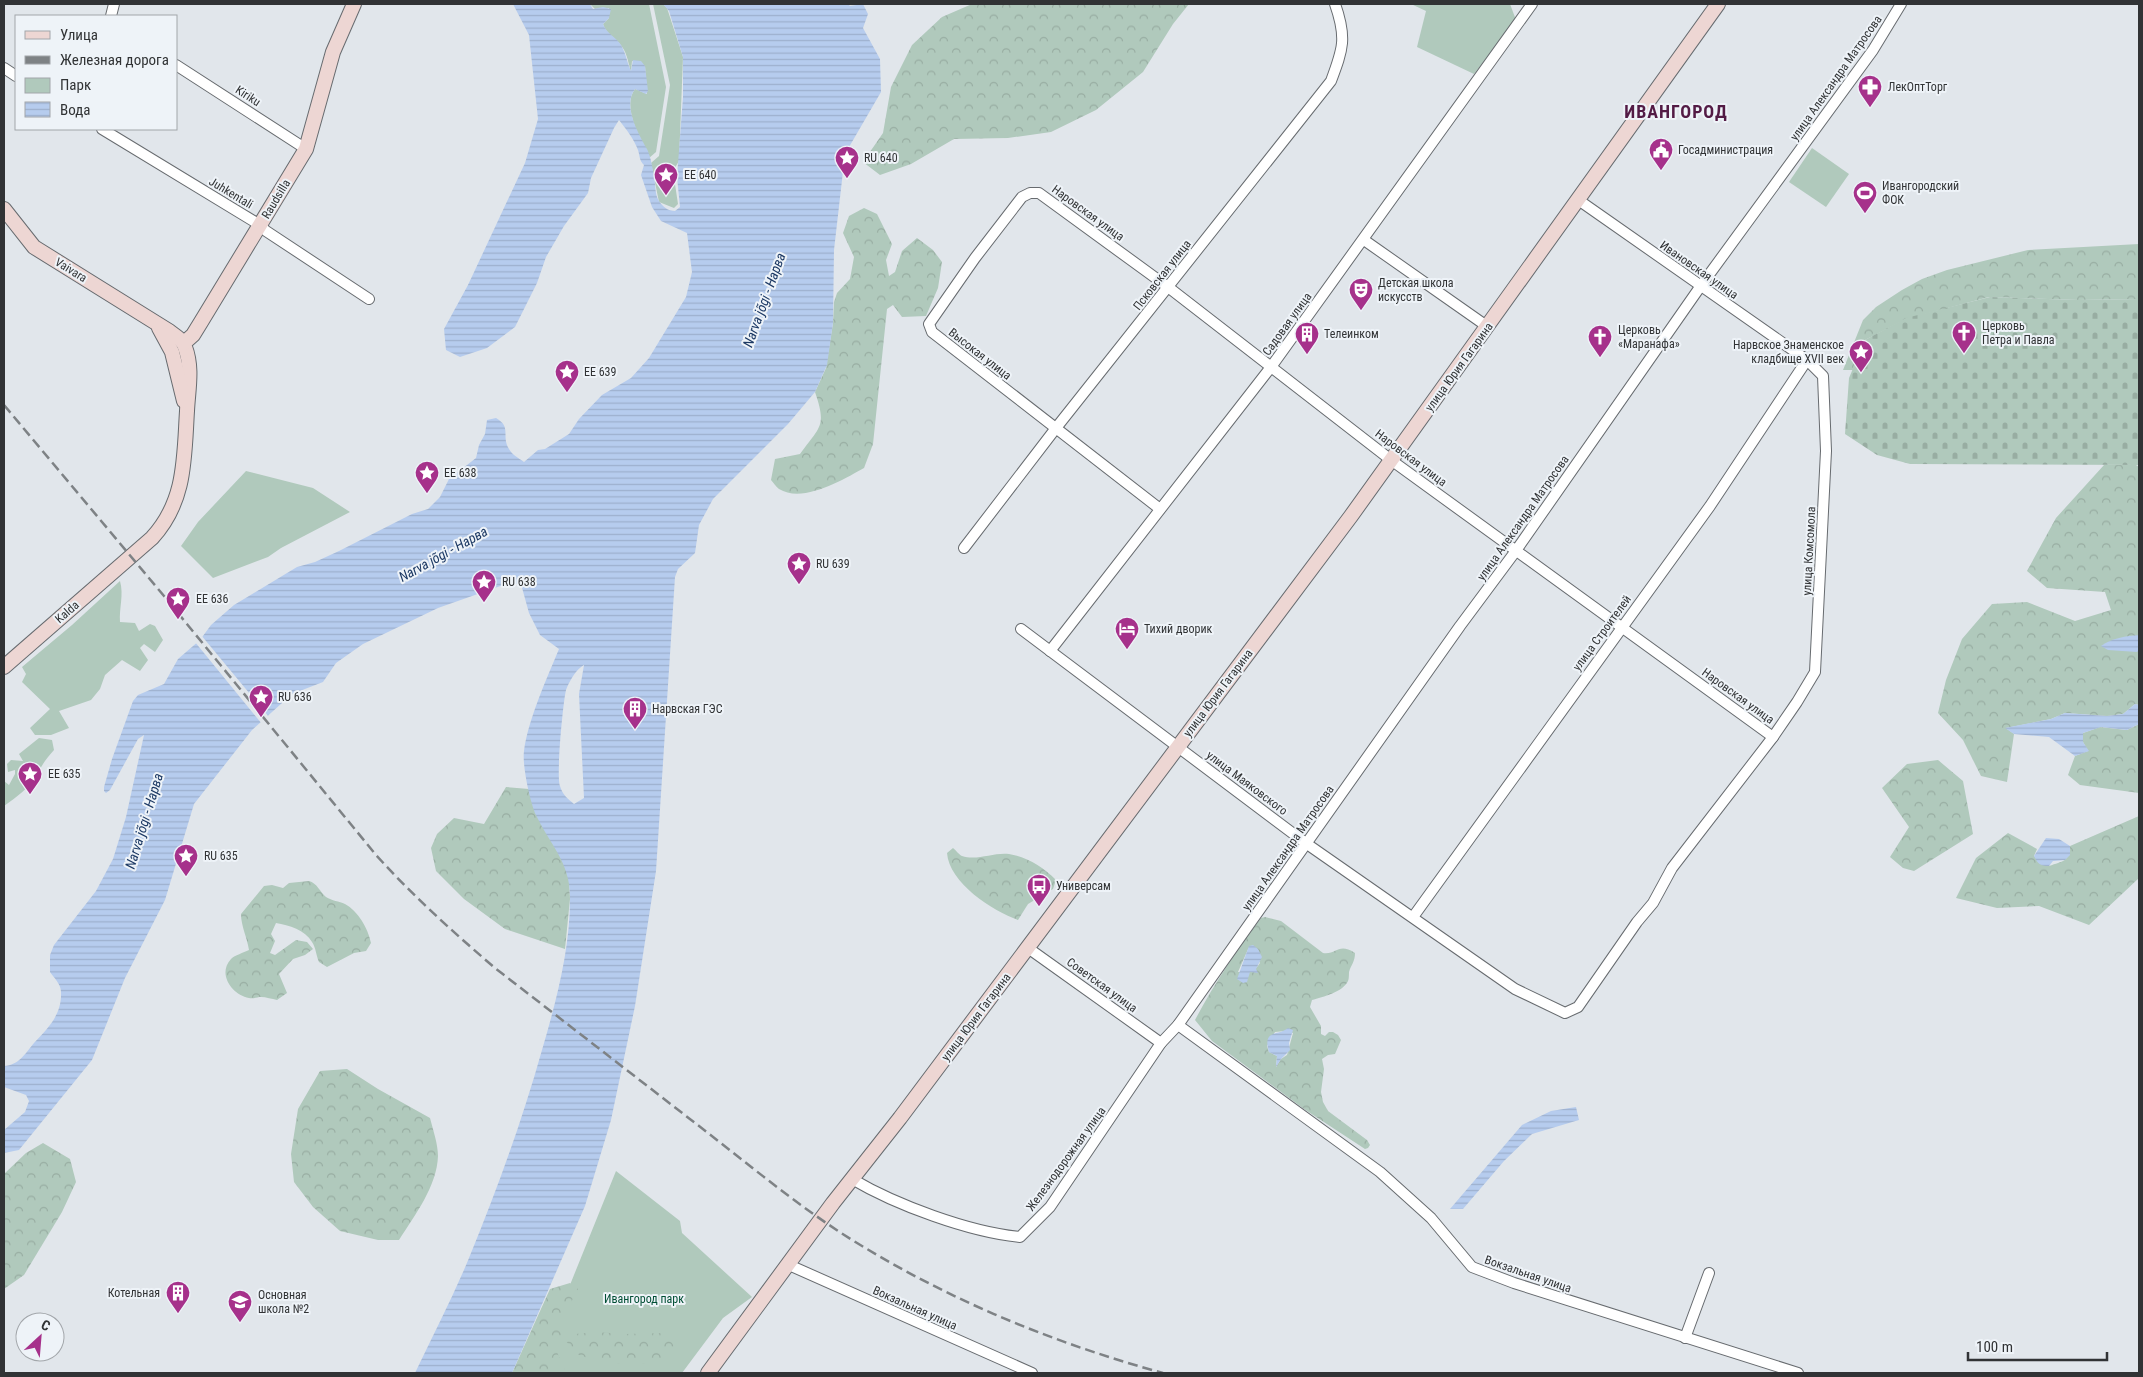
<svg xmlns="http://www.w3.org/2000/svg" width="2143" height="1377" font-family="'Roboto Condensed',sans-serif">
	<defs>
		<pattern id="forest-crowns" width="20" height="18" patternUnits="userSpaceOnUse" patternTransform="scale(1.25)"><rect width="20" height="18" fill="#b0c9bc"/><path d="M2 6a3 3 0 1 1 6 0M12 15a3 3 0 1 1 6 0" fill="none" stroke="#98ada2"/></pattern>
		<pattern id="cemetery-stones" width="16" height="16" patternUnits="userSpaceOnUse" patternTransform="scale(1.25)"><rect width="16" height="16" fill="#b0c9bc"/><path d="M2 7V4a2 2 0 0 1 4 0v3zM10 15v-3a2 2 0 0 1 4 0v3z" fill="#98ada2"/></pattern>
		<pattern id="water-rules" width="6" height="5" patternUnits="userSpaceOnUse" patternTransform="scale(1.25)"><rect width="6" height="5" fill="#b6ccee"/><path d="M0 2.5h6" fill="none" stroke="#9db0cd"/></pattern>
	</defs>
	<rect width="100%" height="100%" fill="#e1e6eb"/>
	<g fill="#b0c9bc">
		<path d="M590 4H649L666 87 656 152 649 158C642 141 621 107 635 89L647 94 645 66 632 61 631 72C628 62 627 51 619 43 612 36 606 33 603 24L609 18V8L595 9Z"/>
		<path d="M653 4H663L667 8 683 57 679 161 673 171 678 204 674 208 659 202 651 163 659 156 670 85Z"/>
		<path d="M1411 4H1510L1516 20 1474 74 1417 47 1426 11Z"/>
		<path d="M1812 148 1849 174 1826 207 1789 182Z"/>
		<path d="M246 471 313 488 350 512 281 548 268 557 213 578 181 546 198 522Z"/>
		<path d="M120 581C124 595 119 608 120 622L135 623 139 631 150 624 155 626 163 640 155 652 144 644 140 648 148 660 140 671 122 660 105 675 100 689 91 700 59 711 69 728 51 735H35L30 728 50 709 22 682 26 674 22 667 72 625Z"/>
		<path d="M39 738 52 740 54 750C46 759 43 763 38 773 30 787 17 797 4 806V781L9 785 15 774V770L8 772 7 764 11 760 23 761 19 754Z"/>
		<path d="M616 1171 680 1221 682 1233 752 1297 723 1318 682 1373H531L555 1322Z"/>
	</g>
	<g fill="url(#forest-crowns)" fill-rule="evenodd">
		<path d="M972 4H1189L1173 24 1143 72 1096 110 1051 132 1008 138 954 139 911 164 880 175 863 162 883 133 891 87 912 45 942 17Z"/>
		<path d="M864 208 877 214 892 244 886 260 889 276 895 272 902 251 917 238 933 250 942 262 938 288 926 316 902 317 893 305 887 309 873 444 864 468C844 479 803 504 779 489 776 487 773 482 771 480L775 459 800 454C820 426 827 427 815 392L826 368 833 323 834 302 837 293 850 279 854 257 843 233 849 216Z"/>
		<path d="M2139 244V299L2079 300 1989 297 1906 319 1865 340 1853 370H1843L1863 320 1876 307 1902 290 1922 279 1947 270 2028 250Z"/>
		<path d="M2104 465H2136L2139 467V705L2135 704 2123 714 2107 716 2065 713 2051 719 2006 728 2014 734 2007 782 1981 776 1963 740 1938 713 1946 680 1962 639 1992 604 2027 602 2075 621 2111 610 2105 592 2047 588 2027 571 2056 518Z"/>
		<path d="M2139 724V793L2080 785 2068 775 2075 756 2088 751 2083 742V733L2100 727 2127 730Z"/>
		<path d="M1938 760 1963 781 1973 834 1914 871 1903 868 1890 857 1909 827 1882 788 1907 764Z"/>
		<path d="M506 787 529 789 536 814 563 861 569 876 570 899 565 949 505 929 464 899 436 871 431 848 437 834 454 818 484 824Z"/>
		<path d="M2139 816V878L2089 925 2039 906 1997 908 1956 898 1976 858 2008 833 2037 849 2034 856 2049 866C2063 861 2069 862 2070 846Z"/>
		<path d="M953 848C956 850 959 855 962 856 977 861 994 852 1009 854 1027 857 1043 867 1056 880L1053 889 1028 904 1018 920C993 911 949 883 947 853Z"/>
		<path d="M309 881C317 883 320 892 326 897 332 901 339 901 345 904 358 911 368 928 371 943L366 951 354 953 327 967 319 962C316 955 316 948 312 942 305 930 289 925 276 923L271 934 275 941 270 953 275 955 296 940 307 942 313 949 305 955 293 959 279 974 287 993 277 1000C272 999 266 997 261 997 257 997 253 999 249 998 232 995 217 974 231 959 235 955 243 953 249 950 247 937 241 926 241 914L264 886 272 885 283 888 289 883Z"/>
		<path d="M1265 917 1281 921 1323 953C1337 955 1338 942 1355 953 1355 962 1351 965 1349 972 1349 973 1349 980 1348 981 1343 992 1323 997 1312 1000L1310 1007 1321 1026V1034L1325 1036 1329 1032H1333L1338 1035 1341 1040 1335 1054 1328 1055 1322 1059 1324 1069 1321 1092 1323 1102 1328 1111 1367 1140 1370 1145 1368 1148 1365 1149 1304 1109 1212 1041 1195 1020C1214 984 1236 951 1261 918ZM1249 947 1260 963C1254 972 1249 972 1238 972ZM1285 1031 1293 1033 1287 1055 1281 1059 1276 1067 1277 1056 1269 1052 1267 1046 1275 1032Z"/>
		<path d="M347 1069 378 1089 430 1118C433 1130 438 1144 438 1156 437 1186 415 1215 399 1240H378L340 1231 313 1207 294 1182 291 1154 298 1109 320 1071Z"/>
		<path d="M43 1143 70 1159 76 1182 62 1212 24 1275 4 1289V1174L26 1153Z"/>
		<path d="M570 1283 578 1289 566 1312 563 1327 575 1334 596 1332 625 1334 665 1333 675 1345 668 1355 651 1364H606L579 1355 560 1335 554 1345 566 1373H512L550 1289Z"/>
	</g>
	<path fill="url(#cemetery-stones)" d="M1990 297 2079 300 2139 299V465L1910 464 1877 455 1845 434 1849 378 1865 340 1906 318Z"/>
	<g fill="url(#water-rules)" fill-rule="evenodd">
		<path d="M513 4H590L593 9 603 7 611 9 609 18 603 24C607 34 616 37 621 45 626 54 627 62 631 71L633 60 641 61 645 66 648 91 646 94 635 89C622 106 639 134 647 149 650 155 652 165 653 171 656 180 654 194 659 201 663 207 668 211 675 211L680 207 677 177 683 97V57L669 11 663 4H848L850 6 863 4 868 14 863 28 880 59 881 92 845 154 834 250 833 323 827 365 815 392 788 424 713 499 699 525 695 553 678 569 675 577 656 871 635 1006 611 1120 585 1206 512 1373H415C433 1335 453 1297 469 1258 497 1190 522 1121 542 1050 556 1002 570 950 570 899 571 863 550 845 536 815 530 802 522 765 524 751 528 720 547 678 559 649L540 635 529 613 521 584 509 583 438 608 363 644 336 663 323 682 292 694 252 730 194 804 165 900 125 978 92 1060 19 1150 4 1153V1130L25 1112 29 1101 26 1095 4 1087V1066C19 1065 25 1054 34 1043 48 1028 62 1015 61 992 61 984 54 978 50 972V955L54 945 96 891 113 859 126 817 144 735 138 739 110 790 106 793 104 791V787L112 759 133 701 138 695 164 684 178 659 200 640 211 625 234 605 297 567 315 562 339 551 412 514 428 509 440 497 449 479 476 458 479 445 485 434 487 420 496 418C512 427 501 436 509 449 512 455 519 458 524 462L538 450 545 449 569 434 579 419 602 395 631 378 649 358 686 297 692 272 687 233 661 221 652 207 641 175 644 165C639 160 640 156 638 150 634 139 626 129 619 120L614 128 591 178 588 193 564 226 546 257 537 283 515 327 487 348 460 357 446 350 444 329 468 285 525 163 538 119 529 35ZM584 665 579 694 584 798 574 804C568 799 562 794 560 786 556 776 563 702 566 690 569 682 576 669 584 665Z"/>
		<path d="M2139 635V650L2137 652 2108 650 2101 646C2112 638 2126 636 2139 635Z"/>
		<path d="M2135 704 2139 705V724L2127 730 2101 727 2083 733V742L2089 751 2075 756 2049 737 2014 734 2005 728 2051 719 2065 713 2107 716 2123 714Z"/>
		<path d="M2046 838 2059 839 2070 846V855L2065 860 2053 861 2049 866C2040 866 2038 864 2034 856Z"/>
		<path d="M1253 945 1258 949 1262 957 1256 969 1258 973 1250 972 1247 982 1243 983 1237 979 1249 946Z"/>
		<path d="M1288 1028 1293 1030 1289 1043 1290 1050 1281 1059 1276 1067 1277 1056 1269 1052C1262 1029 1279 1036 1288 1028Z"/>
		<path d="M1576 1107 1579 1120 1532 1134 1504 1161 1463 1209H1450L1522 1125 1551 1111Z"/>
	</g>
	<path fill="#e1e6eb" d="M201 635 269 717 262 724 195 642Z"/>
	<g fill="none" stroke-linecap="round" stroke-linejoin="round">
		<defs>
			<g id="street">
				<path d="M111 16 114 4"/>
				<path d="M176 65 306 149"/>
				<path d="M4 68 16 76"/>
				<path d="M102 129 260 225 266 231 369 299"/>
				<path d="M1364 240 1488 327"/>
				<path d="M1160 509 932 332 929 324 975 258 1022 197 1030 193H1039L1168 287 1391 460 1773 737"/>
				<path d="M964 548 1056 428 1331 81C1343 49 1347 38 1335 4"/>
				<path d="M1021 629 1307 844 1515 989 1565 1013 1578 1007 1637 922 1653 903 1672 868 1773 737 1797 702 1815 672 1826 451 1823 376 1807 360 1577 199"/>
				<path d="M1050 651 1271 367 1532 4"/>
				<path d="M1413 917 1710 506 1807 360"/>
				<path d="M1028 948 1161 1043"/>
				<path d="M1178 1025 1380 1172 1431 1218 1472 1267 1514 1283 1798 1373"/>
				<path d="M852 1179C896 1205 969 1232 1020 1237L1050 1207 1161 1043 1178 1025 1460 626 1515 552 1700 287 1873 50 1901 4"/>
				<path d="M789 1265 1032 1373"/>
				<path d="M1685 1338 1709 1273"/>
			</g>
			<g id="secondary">
				<path d="M4 209 34 247 169 331C174 335 183 340 185 347 193 368 188 390 187 411 184 458 186 501 152 538L4 667"/>
				<path d="M159 328 172 352 184 401"/>
				<path d="M184 343 193 335 201 322 306 149 333 52 354 4"/>
				<path d="M708 1373 833 1203 900 1118 1351 516 1718 4"/>
			</g>
		</defs>
		<use href="#street" stroke="#676b6f" stroke-width="12"/>
		<use href="#secondary" stroke="#676b6f" stroke-width="16"/>
		<use href="#street" stroke="#fff" stroke-width="10"/>
		<use href="#secondary" stroke="#edd6d3" stroke-width="14"/>
		<path stroke="#7e8285" stroke-width="2.5" stroke-dasharray="10 5" stroke-linecap="butt" d="M4 405 164 596 376 855C413 896 453 932 495 968 566 1023 637 1078 708 1133 758 1172 807 1213 862 1246 956 1303 1057 1344 1163 1373"/>
	</g>
	<defs>
		<symbol id="pharmacy-pin" viewBox="-11 -11 22 30"><path d="M0 17L-7.5 6A9.5 9.5 0 1 1 7.5 6Z" fill="#a6318b" stroke="#eef3f8"/><path d="M-2-6h4v4h4v4h-4v4h-4v-4h-4v-4h4Z" fill="#fff"/></symbol>
		<symbol id="civic-pin" viewBox="-11 -11 22 30"><path d="M0 17L-7.5 6A9.5 9.5 0 1 1 7.5 6Z" fill="#a6318b" stroke="#eef3f8"/><path d="M-.6-6.5H3V-4.5H.6V-3L4-1V1h2V6H-6V1h2V-1L-.6-3ZM-1.2 2.5V6h2.4V2.5Z" fill="#fff"/></symbol>
		<symbol id="sight-pin" viewBox="-11 -11 22 30"><path d="M0 17L-7.5 6A9.5 9.5 0 1 1 7.5 6Z" fill="#a6318b" stroke="#eef3f8"/><path d="M0-6L1.8-2.2L6-1.7L2.9 1.2L3.7 5.4L0 3.3L-3.7 5.4L-2.9 1.2L-6-1.7L-1.8-2.2Z" fill="#fff"/></symbol>
		<symbol id="stadium-pin" viewBox="-11 -11 22 30"><path d="M0 17L-7.5 6A9.5 9.5 0 1 1 7.5 6Z" fill="#a6318b" stroke="#eef3f8"/><path d="M0-5a6.5 5 0 1 0 0 10a6.5 5 0 1 0 0-10ZM-3.5-1.8h7v3.6h-7Z" fill="#fff"/></symbol>
		<symbol id="theatre-pin" viewBox="-11 -11 22 30"><path d="M0 17L-7.5 6A9.5 9.5 0 1 1 7.5 6Z" fill="#a6318b" stroke="#eef3f8"/><path d="M-5-5.5Q0-4 5-5.5V0Q5 5 0 6Q-5 5-5 0ZM-3.3-2.5H-1v1.5H-3.3ZM1-2.5H3.3v1.5H1ZM-2.8 1Q0 5.5 2.8 1Z" fill="#fff"/></symbol>
		<symbol id="church-pin" viewBox="-11 -11 22 30"><path d="M0 17L-7.5 6A9.5 9.5 0 1 1 7.5 6Z" fill="#a6318b" stroke="#eef3f8"/><path d="M-1.2-6h2.4v3.5h3.3v2.4h-3.3V6h-2.4V-.1h-3.3v-2.4h3.3Z" fill="#fff"/></symbol>
		<symbol id="building-pin" viewBox="-11 -11 22 30"><path d="M0 17L-7.5 6A9.5 9.5 0 1 1 7.5 6Z" fill="#a6318b" stroke="#eef3f8"/><path d="M-4-6H4V6H1V3H-1V6H-4ZM-2.5-4.3h1.7v1.8h-1.7ZM.8-4.3h1.7v1.8H.8ZM-2.5-1h1.7V.8h-1.7ZM.8-1h1.7V.8H.8Z" fill="#fff"/></symbol>
		<symbol id="hotel-pin" viewBox="-11 -11 22 30"><path d="M0 17L-7.5 6A9.5 9.5 0 1 1 7.5 6Z" fill="#a6318b" stroke="#eef3f8"/><path d="M-6-4.5h1.5V1H6V5H4.5V3h-9V5H-6ZM-4 0a1.8 1.8 0 1 1 3.6 0ZM.5 0V-2.5h3Q6-2.5 6 0Z" fill="#fff"/></symbol>
		<symbol id="bus-pin" viewBox="-11 -11 22 30"><path d="M0 17L-7.5 6A9.5 9.5 0 1 1 7.5 6Z" fill="#a6318b" stroke="#eef3f8"/><path d="M-5-6H5V4H4V6H2V4H-2V6H-4V4H-5ZM-3.5-4V0h7V-4ZM-3.5 1.2v1.5H-2V1.2ZM2 1.2v1.5H3.5V1.2Z" fill="#fff"/></symbol>
		<symbol id="school-pin" viewBox="-11 -11 22 30"><path d="M0 17L-7.5 6A9.5 9.5 0 1 1 7.5 6Z" fill="#a6318b" stroke="#eef3f8"/><path d="M0-5L7-2L0 1L-7-2ZM-4 1L0 2.5L4 1V4Q0 6-4 4Z" fill="#fff"/></symbol>
	</defs>
	<g fill-rule="evenodd">
		<use href="#pharmacy-pin" x="1856" y="73" width="28" height="38"/>
		<use href="#civic-pin" x="1647" y="136" width="28" height="38"/>
		<use href="#sight-pin" x="833" y="144" width="28" height="38"/>
		<use href="#sight-pin" x="652" y="161" width="28" height="38"/>
		<use href="#stadium-pin" x="1851" y="179" width="28" height="38"/>
		<use href="#theatre-pin" x="1347" y="276" width="28" height="38"/>
		<use href="#church-pin" x="1950" y="319" width="28" height="38"/>
		<use href="#building-pin" x="1293" y="320" width="28" height="38"/>
		<use href="#church-pin" x="1586" y="323" width="28" height="38"/>
		<use href="#sight-pin" x="1847" y="338" width="28" height="38"/>
		<use href="#sight-pin" x="553" y="358" width="28" height="38"/>
		<use href="#sight-pin" x="413" y="459" width="28" height="38"/>
		<use href="#sight-pin" x="785" y="550" width="28" height="38"/>
		<use href="#sight-pin" x="470" y="568" width="28" height="38"/>
		<use href="#sight-pin" x="164" y="585" width="28" height="38"/>
		<use href="#hotel-pin" x="1113" y="615" width="28" height="38"/>
		<use href="#sight-pin" x="247" y="683" width="28" height="38"/>
		<use href="#building-pin" x="621" y="695" width="28" height="38"/>
		<use href="#sight-pin" x="16" y="760" width="28" height="38"/>
		<use href="#sight-pin" x="172" y="842" width="28" height="38"/>
		<use href="#bus-pin" x="1025" y="872" width="28" height="38"/>
		<use href="#building-pin" x="164" y="1279" width="28" height="38"/>
		<use href="#school-pin" x="226" y="1288" width="28" height="38"/>
	</g>
	<g text-anchor="middle" stroke-width="4" stroke-linejoin="round" paint-order="stroke">
		<g font-size="12" fill="#313335" stroke="#eef3f8">
			<text transform="translate(1836 78) rotate(-55)" y="4">улица Александра Матросова</text>
			<text transform="translate(248 96) rotate(33)" y="4">Kiriku</text>
			<text transform="translate(231 193) rotate(31)" y="4">Juhkentali</text>
			<text transform="translate(276 199) rotate(-59)" y="4">Raudsilla</text>
			<text transform="translate(1088 213) rotate(36)" y="4">Наровская улица</text>
			<text transform="translate(71 270) rotate(32)" y="4">Vaivara</text>
			<text transform="translate(1699 270) rotate(35)" y="4">Ивановская улица</text>
			<text transform="translate(1162 275) rotate(-52)" y="4">Псковская улица</text>
			<text transform="translate(1287 324) rotate(-54)" y="4">Садовая улица</text>
			<text transform="translate(980 354) rotate(38)" y="4">Высокая улица</text>
			<text transform="translate(1459 367) rotate(-54)" y="4">улица Юрия Гагарина</text>
			<text transform="translate(1411 458) rotate(37)" y="4">Наровская улица</text>
			<text transform="translate(1523 518) rotate(-55)" y="4">улица Александра Матросова</text>
			<text transform="translate(1809 551) rotate(-87)" y="4">улица Комсомола</text>
			<text transform="translate(67 612) rotate(-41)" y="4">Kalda</text>
			<text transform="translate(1602 633) rotate(-54)" y="4">улица Строителей</text>
			<text transform="translate(1218 693) rotate(-53)" y="4">улица Юрия Гагарина</text>
			<text transform="translate(1738 696) rotate(36)" y="4">Наровская улица</text>
			<text transform="translate(1247 783) rotate(37)" y="4">улица Маяковского</text>
			<text transform="translate(1288 848) rotate(-55)" y="4">улица Александра Матросова</text>
			<text transform="translate(1102 985) rotate(36)" y="4">Советская улица</text>
			<text transform="translate(976 1017) rotate(-53)" y="4">улица Юрия Гагарина</text>
			<text transform="translate(1066 1159) rotate(-54)" y="4">Железнодорожная улица</text>
			<text transform="translate(1528 1274) rotate(19)" y="4">Вокзальная улица</text>
			<text transform="translate(915 1308) rotate(24)" y="4">Вокзальная улица</text>
		</g>
		<g font-size="12" fill="#313335" stroke="#eef3f8" text-anchor="start">
			<text x="1888" y="91">ЛекОптТорг</text>
			<text x="1678" y="154">Госадминистрация</text>
			<text x="864" y="162">RU 640</text>
			<text x="684" y="179">EE 640</text>
			<text x="1882" y="190">Ивангородский<tspan x="1882" dy="14">ФОК</tspan></text>
			<text x="1378" y="287">Детская школа<tspan x="1378" dy="14">искусств</tspan></text>
			<text x="1982" y="330">Церковь<tspan x="1982" dy="14">Петра и Павла</tspan></text>
			<text x="1618" y="334">Церковь<tspan x="1618" dy="14">«Маранафа»</tspan></text>
			<text x="1324" y="338">Телеинком</text>
			<text x="1844" y="349" text-anchor="end">Нарвское Знаменское<tspan x="1844" dy="14">кладбище XVII век</tspan></text>
			<text x="584" y="376">EE 639</text>
			<text x="444" y="477">EE 638</text>
			<text x="816" y="568">RU 639</text>
			<text x="502" y="586">RU 638</text>
			<text x="196" y="603">EE 636</text>
			<text x="1144" y="633">Тихий дворик</text>
			<text x="278" y="701">RU 636</text>
			<text x="652" y="713">Нарвская ГЭС</text>
			<text x="48" y="778">EE 635</text>
			<text x="204" y="860">RU 635</text>
			<text x="1056" y="890">Универсам</text>
			<text x="160" y="1297" text-anchor="end">Котельная</text>
			<text x="258" y="1299">Основная<tspan x="258" dy="14">школа №2</tspan></text>
		</g>
		<g font-size="12" fill="#004e34" stroke="#eef3f8">
			<text x="644" y="1303">Ивангород парк</text>
		</g>
		<g font-size="14" font-style="italic" fill="#1c3964" stroke="#eef3f8">
			<text transform="translate(764 300) rotate(-70)" y="5">Narva jõgi - Нарва</text>
			<text transform="translate(443 554) rotate(-29)" y="5">Narva jõgi - Нарва</text>
			<text transform="translate(144 821) rotate(-73)" y="5">Narva jõgi - Нарва</text>
		</g>
		<g font-size="18" font-weight="bold" letter-spacing="1" fill="#531b45" stroke="#eef3f8">
			<text x="1676" y="118">ИВАНГОРОД</text>
		</g>
	</g>
	<rect width="2143" height="1377" fill="none" stroke="#313335" stroke-width="10"/>
	<rect x="15" y="15" width="162" height="115" fill="#eef3f8" stroke="#a2a6aa"/>
	<rect x="25" y="31" width="25" height="8" fill="#edd6d3" stroke="#a2a6aa"/>
	<text x="60" y="40" font-size="15" fill="#313335">Улица</text>
	<rect x="25" y="56" width="25" height="8" fill="#7e8285" stroke="#a2a6aa"/>
	<text x="60" y="65" font-size="15" fill="#313335">Железная дорога</text>
	<rect x="25" y="78" width="25" height="15" fill="#b0c9bc" stroke="#a2a6aa"/>
	<text x="60" y="90" font-size="15" fill="#313335">Парк</text>
	<rect x="25" y="102" width="25" height="15" fill="url(#water-rules)" stroke="#a2a6aa"/>
	<text x="60" y="115" font-size="15" fill="#313335">Вода</text>
	<g transform="translate(40 1337) rotate(26)"><circle r="24" fill="#eef3f8" stroke="#a2a6aa"/>
	<path d="M0-4L9 19L0 12L-9 19Z" fill="#a6318b"/>
	<text y="-8" font-size="14" font-weight="bold" text-anchor="middle" fill="#313335">С</text>
	</g>
	<path d="M1968 1352v8h139v-8" fill="none" stroke="#313335" stroke-width="2.5"/>
	<text x="1976" y="1352" font-size="15" fill="#313335" stroke="#eef3f8" stroke-width="4" paint-order="stroke">100 m</text>
</svg>
